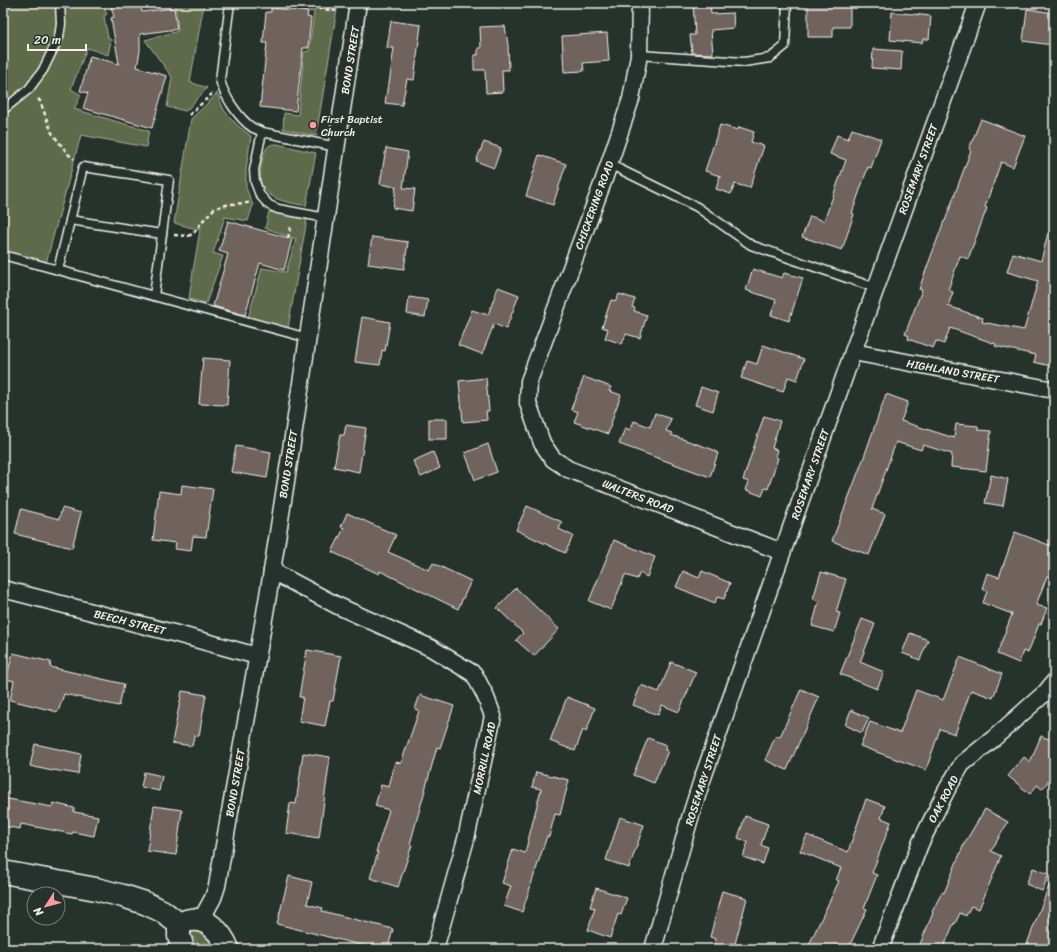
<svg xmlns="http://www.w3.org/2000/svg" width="1057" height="952" font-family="Sriracha,sans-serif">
	<rect width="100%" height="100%" fill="#26332d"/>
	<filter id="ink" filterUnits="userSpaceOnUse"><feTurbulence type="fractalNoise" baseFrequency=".025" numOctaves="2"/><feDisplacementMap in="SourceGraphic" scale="8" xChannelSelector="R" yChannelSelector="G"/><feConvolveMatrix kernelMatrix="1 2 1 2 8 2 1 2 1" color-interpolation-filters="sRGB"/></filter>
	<g filter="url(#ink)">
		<g fill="#5e6a4c" stroke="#a9ae9a">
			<path d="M3 3H102L107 14 104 16 108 38 111 40 108 55 87 48 71 89 81 95 74 109 149 131 146 147 81 135 46 263 3 250Z"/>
			<path d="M175 3H204L190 82 207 88 186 111 167 107 172 77 145 40 178 31Z"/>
			<path d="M292 3H338L316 136 283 129 284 113 298 115 304 52 309 51 314 12 291 8Z"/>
			<path d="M217 93 224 110 237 125 251 136 246 169V188L253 205 248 221 225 217 213 253 223 256 206 303 189 299 193 271 200 230 174 223 191 119 210 101Z"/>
			<path d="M277 144 316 153 306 206C294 203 280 202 270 195 267 192 263 187 261 183 259 174 262 149 270 145 272 144 275 144 277 144Z"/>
			<path d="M269 212 307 219 288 328 248 318 262 268 286 272 296 239 265 228Z"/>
			<path d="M194 930 201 931 216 949H201L191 935Z"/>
		</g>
		<g fill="#70645d" stroke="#f4f1e8">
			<path d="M110 3H140L142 12 174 8 177 29 140 34V51L137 67 167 76 152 128 83 108 88 93 80 91 90 56 119 64 111 18 114 17Z"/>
			<path d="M693 3H710L711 14 733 13 734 28 711 30 713 54 692 53 690 35H695Z"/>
			<path d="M808 3H850V27H833V37H808Z"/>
			<path d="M271 8 308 12 307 17 311 18 308 48H303L296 111 260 107 267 43H263L266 12H271Z"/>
			<path d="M1027 9 1054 13V31L1052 45 1023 41Z"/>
			<path d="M892 12 931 16 929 39H923L922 43 890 40Z"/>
			<path d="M391 21 421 25 414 80 407 79 402 105 385 103 388 84H389L394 48H387Z"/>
			<path d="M505 26 508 45 509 70H502L503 92 486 93 485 70H474V55H478V48H481L480 27Z"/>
			<path d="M607 33 609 61 583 63 584 71 564 72 562 36Z"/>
			<path d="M873 49 902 51 901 70 872 68Z"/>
			<path d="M981 119 1025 136 1013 167 1001 162 985 207 987 208 968 259 960 256 948 290 953 292 948 306 983 318 982 322 1024 330 1038 281 1007 272 1013 253 1041 261 1048 233 1054 234V367L1034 362 1036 355 995 346 996 344 950 328 944 344 936 341 933 348 908 339 909 336 905 334 922 290 919 289 944 221H945L971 150 969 149Z"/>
			<path d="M720 125 738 130 739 127 754 132 751 142 764 146 750 188 735 184 731 194 716 189 720 176 705 171Z"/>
			<path d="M852 129 881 139 871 168 868 167 852 213 854 214 842 250 802 237 810 216 824 221 846 160 830 154 837 135 848 139Z"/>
			<path d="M484 142 501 148 494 168 476 161Z"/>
			<path d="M386 148 408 152 403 188 415 189 412 211 393 208 396 187 380 184Z"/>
			<path d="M539 155 566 164 553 205 526 196Z"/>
			<path d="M228 221 292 239 284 270 260 263 245 315 213 306 228 254 219 251Z"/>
			<path d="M372 237 408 242 404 269 368 264Z"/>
			<path d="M753 269 782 278 784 273 803 278 789 321 771 315 776 300 746 290Z"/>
			<path d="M498 287 519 295 506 329 494 324 482 354 458 345 472 310 488 315Z"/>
			<path d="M619 294 635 299 632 307 635 308 634 311 647 315 640 338 626 334 622 344 605 338 608 329 602 327 611 300 616 301Z"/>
			<path d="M409 297 428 300 425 317 407 314Z"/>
			<path d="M362 317 390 322 385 351 382 350 380 365 355 362Z"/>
			<path d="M763 345 804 359 797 380 788 377 783 392 741 378 747 361 757 364Z"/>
			<path d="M203 358 230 360 227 405 199 404Z"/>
			<path d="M584 377 611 387 609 391 621 395 614 414 608 434 574 422 578 412 571 409Z"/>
			<path d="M486 378 489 411H486L487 420 463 422 459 381Z"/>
			<path d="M701 387 718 393 713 411 695 405Z"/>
			<path d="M886 394 908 402 901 421 954 438 956 424 978 426V430L991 431 986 471 951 467 952 454 923 445 921 450 896 442 872 509 885 514 869 555 832 541 864 457Z"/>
			<path d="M655 413 671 419 666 431 672 433 671 435 714 450V451L718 453 710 477 619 444 625 428 630 430 634 421 650 427Z"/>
			<path d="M764 416 780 421 772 448 777 450 775 457 778 458 768 489 765 488 762 496 746 490 749 482 743 480Z"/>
			<rect x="429" y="419" width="18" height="20"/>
			<path d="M346 425 366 428 359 472 334 467 340 435H344Z"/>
			<path d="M488 444 497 472 475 480 465 453Z"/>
			<path d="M236 446 271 452 267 478 231 472Z"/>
			<path d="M433 452 440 468 421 477 413 461Z"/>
			<path d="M991 475 1008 479 1003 506 985 503Z"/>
			<path d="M182 485 213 489 206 537 193 536 191 551 175 549 176 543 153 540 159 491 181 494Z"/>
			<path d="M527 506 562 522 559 529 573 536 565 553 516 530Z"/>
			<path d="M62 508 81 513 72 548 15 534 21 509 59 519Z"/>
			<path d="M347 513 396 535 388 552 429 570 433 563 471 581 458 609 380 571 379 574 332 552 344 528 341 527Z"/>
			<path d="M1015 532 1054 547V579L1047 576 1036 605 1047 608 1041 624H1039L1028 653 1023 651 1019 663 997 654 1012 614 983 603 987 591 982 589 987 573 999 577Z"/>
			<path d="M614 540 655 557 647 577 640 573 637 579 625 575 611 610 589 601Z"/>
			<path d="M683 571 699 578 702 571 730 583 724 599 717 597 715 603 676 587Z"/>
			<path d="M821 572 846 579 836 612 840 613 834 632 812 626 819 601 813 599Z"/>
			<path d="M516 588 559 629 534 656 516 640 523 633 497 608Z"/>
			<path d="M862 619 875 624 860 662 884 672 877 689 840 674Z"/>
			<path d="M910 633 928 640 920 660 902 653Z"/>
			<path d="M307 650 341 656 333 701H330L325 726 299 721 303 697H299Z"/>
			<path d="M13 653 51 662 50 667 124 684 119 706 64 694 58 712 10 700 14 681 6 679Z"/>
			<path d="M960 657 1002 674 993 698 971 690 955 734 940 729 926 770 860 746 870 722 900 733 916 690 943 700Z"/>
			<path d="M671 662 696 672 679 712 662 705 658 715 633 705 641 685 659 692Z"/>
			<path d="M801 689 819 697 787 770 765 760 776 735 780 737Z"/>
			<path d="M182 691 206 695 199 736H194L192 746 172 743Z"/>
			<path d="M420 695 454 706 440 748 437 747 410 844 412 845 398 887 370 878 378 852H376L389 810 375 806 381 785 389 787 395 762 401 763 419 711 415 709Z"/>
			<path d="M567 697 595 708 586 732 583 730 575 751 550 741Z"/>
			<path d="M851 710 869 718 862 733 845 725Z"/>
			<path d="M1041 736 1054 741V774L1042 789 1037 785 1030 794 1008 776 1024 757 1030 762Z"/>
			<path d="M648 738 666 745 665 750 668 751 654 783 633 775Z"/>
			<path d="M35 744 81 754 78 774 53 770 52 771 30 766Z"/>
			<path d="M303 753 330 757 319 838 286 833 290 803 296 804Z"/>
			<path d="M144 772 162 776 159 791 141 787Z"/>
			<path d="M536 772 569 780 560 815 555 814 549 837 547 836 522 912 504 906 511 886 502 883 513 849 525 853 541 789 532 787Z"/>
			<path d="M3 798 52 807 53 803 74 808V812L98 816 94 836 73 832 72 834 21 824 20 829 3 826Z"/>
			<path d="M866 799 885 806 881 818 891 822 872 873 877 875 864 908 867 909 848 949H807L839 881 836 880 841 868 800 851 807 835 848 852Z"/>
			<path d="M154 806 182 810 176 855 147 851Z"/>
			<path d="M985 809 1008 822 991 851 1001 856 979 909 971 906 966 916 960 913 955 924 954 923 943 949H918L933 913 932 912 942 892 944 893 964 844Z"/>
			<path d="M745 816 768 824 761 845 768 848 763 864 743 857 748 842 738 838Z"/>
			<path d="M620 817 644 825 629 868 606 860Z"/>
			<path d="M1033 868 1049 874 1042 891 1026 884Z"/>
			<path d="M289 876 312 882 307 904 323 908 322 911 393 929 388 948 373 944 372 948 277 924Z"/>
			<path d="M1052 878H1054V949H1031L1032 946 1027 944Z"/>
			<path d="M596 888 627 898 621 915 618 914 610 938 588 930 595 908 590 907Z"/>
			<path d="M722 891 747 898 735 944 730 943 729 949H713L716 939 710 937Z"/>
		</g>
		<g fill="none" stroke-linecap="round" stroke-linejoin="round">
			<defs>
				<g id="lane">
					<path d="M230 3 220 80C224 96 239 119 253 128 256 129 259 130 262 132L337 147"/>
					<path d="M639 55 744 62 770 58 785 46 787 3"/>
					<path d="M3 110 29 89 43 70 59 37 61 24 60 3"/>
					<path d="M262 132 254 170 255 182 260 195 269 205 278 209 326 218"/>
					<path d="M609 164 697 207 751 245 876 288"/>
					<path d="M70 220 162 234"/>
					<path d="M3 255 308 338"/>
					<path d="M58 270 83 167 169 180 154 296"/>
				</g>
				<g id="street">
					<path d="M640 3 639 55 631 99 603 182 529 381 528 403 542 443 553 459 568 469 782 552"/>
					<path d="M853 352 1054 390"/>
					<path d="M272 571 336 605 431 648 474 674 485 695 493 716 466 839 435 949"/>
					<path d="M3 589 177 634 257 656"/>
					<path d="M201 920 213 898 217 886C235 781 255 676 272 571 302 382 330 193 358 3"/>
					<path d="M653 949 690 818 701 783 853 352 978 3"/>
					<path d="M880 949 920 844 946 791 962 764 993 739 1046 692 1054 682"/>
				</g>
				<g id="secondary">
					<path d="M3 872 96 889 123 896 145 903 162 911 179 924"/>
					<path d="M179 924C183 923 187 920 191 920 209 918 222 934 228 949"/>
					<path d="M179 924V936L183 949"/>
				</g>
			</defs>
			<use href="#lane" stroke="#f4f1e8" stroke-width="11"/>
			<use href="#street" stroke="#f4f1e8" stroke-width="19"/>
			<use href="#secondary" stroke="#f4f1e8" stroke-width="25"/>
			<g stroke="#f4f1e8" stroke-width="2.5" stroke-dasharray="4 3" stroke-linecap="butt">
				<path d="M270 3 339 11"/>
				<path d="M38 99 40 101 52 133 68 154 74 159"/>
				<path d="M189 115 212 94"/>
				<path d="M174 235 188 236 193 234 205 218 215 208 230 204 247 203 250 202"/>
				<path d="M288 238 291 226"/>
			</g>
			<use href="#lane" stroke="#26332d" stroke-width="8"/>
			<use href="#street" stroke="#26332d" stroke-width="16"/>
			<use href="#secondary" stroke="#26332d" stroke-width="22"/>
		</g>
	</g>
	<circle fill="#ff9aa2" stroke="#26332d" stroke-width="1.5" cx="313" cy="125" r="4"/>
	<g text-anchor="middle" stroke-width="4" stroke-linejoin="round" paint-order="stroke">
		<g font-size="11" fill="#f4f1e8" stroke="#26332d">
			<text transform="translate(350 60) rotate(-81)" y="4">BOND STREET</text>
			<text transform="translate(918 169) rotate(-70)" y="4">ROSEMARY STREET</text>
			<text transform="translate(594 205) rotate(-70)" y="4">CHICKERING ROAD</text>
			<text transform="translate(953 371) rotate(10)" y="4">HIGHLAND STREET</text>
			<text transform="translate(288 464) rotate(-81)" y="4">BOND STREET</text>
			<text transform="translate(810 474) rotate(-71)" y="4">ROSEMARY STREET</text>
			<text transform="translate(638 496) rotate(21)" y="4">WALTERS ROAD</text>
			<text transform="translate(130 622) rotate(14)" y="4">BEECH STREET</text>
			<text transform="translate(484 758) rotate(-78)" y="4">MORRILL ROAD</text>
			<text transform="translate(703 780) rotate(-72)" y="4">ROSEMARY STREET</text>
			<text transform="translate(235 783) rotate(-80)" y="4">BOND STREET</text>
			<text transform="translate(943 799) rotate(-62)" y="4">OAK ROAD</text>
		</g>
		<g font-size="11" fill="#f4f1e8" stroke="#26332d" text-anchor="start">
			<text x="321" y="123">First Baptist<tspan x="321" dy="13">Church</tspan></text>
		</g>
	</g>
	<rect width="1057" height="952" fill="none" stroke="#26332d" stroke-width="16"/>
	<rect x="8" y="8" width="1041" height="936" fill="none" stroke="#f4f1e8" stroke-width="1.5" filter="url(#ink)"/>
	<g transform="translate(46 906) rotate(234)"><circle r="19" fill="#26332d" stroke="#787f78"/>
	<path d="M0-3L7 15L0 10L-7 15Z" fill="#ff9aa2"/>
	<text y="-6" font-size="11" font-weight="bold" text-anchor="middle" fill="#f4f1e8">N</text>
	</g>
	<path d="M28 44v6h58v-6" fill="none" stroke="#f4f1e8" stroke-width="2"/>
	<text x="34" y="44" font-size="12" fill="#f4f1e8" stroke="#26332d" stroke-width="3" paint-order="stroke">20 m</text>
</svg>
